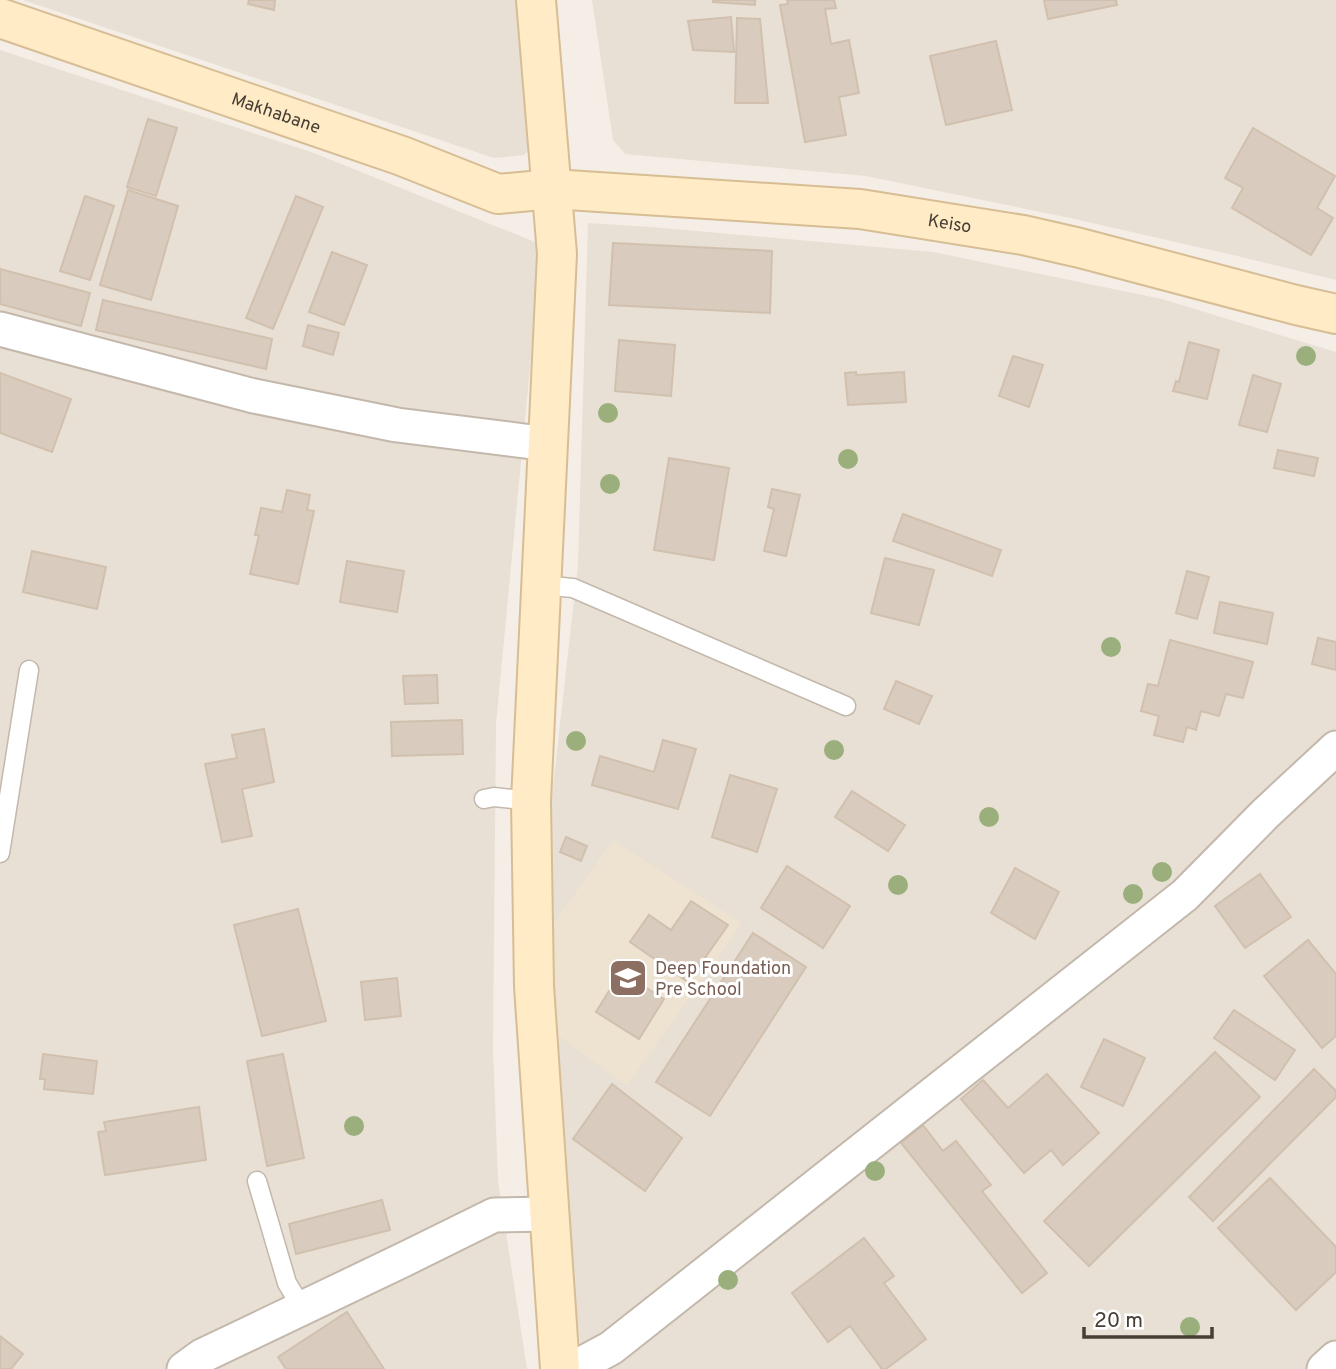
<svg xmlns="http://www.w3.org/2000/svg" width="1336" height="1369" font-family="Overpass,sans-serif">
	<rect width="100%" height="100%" fill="#f4eee6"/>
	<g fill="#e8e0d4">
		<path d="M23 0H516L536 143 524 155 494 158Z"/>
		<path d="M592 0H1336V280L1233 255 1070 218 866 176 625 154 613 140Z"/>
		<path d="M0 50 314 153 540 244 537 294 496 724 493 1049 498 1181 527 1369H0Z"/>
		<path d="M588 223 651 227 933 252 1162 299 1336 352V1369H583L553 1112V924L551 805 578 564Z"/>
	</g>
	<path fill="#eee2d0" d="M613 840 742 923 627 1086 553 1032V924Z"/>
	<g fill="#d9ccbe" stroke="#d1c0ae" stroke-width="2">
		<path d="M249 0H275L274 10 248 4Z"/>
		<path d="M713 0H755V5L713 2Z"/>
		<path d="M787 0H834L836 8 825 9 831 44 849 40 859 93 839 97 846 135 805 142 780 5 788 4Z"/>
		<path d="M1044 0H1116L1117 5 1048 19Z"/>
		<path d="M731 17 734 52 693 50 688 21Z"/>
		<path d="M737 18 760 19 768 103H735Z"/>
		<path d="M996 41 1012 110 946 125 930 56Z"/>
		<path d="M148 119 177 128 156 196 127 187Z"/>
		<path d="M1253 128 1335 176 1317 208 1333 218 1311 255 1232 208 1243 188 1225 178Z"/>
		<path d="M128 190 178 206 151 300 100 285Z"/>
		<path d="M85 196 114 206 90 280 60 271Z"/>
		<path d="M296 196 323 207 273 329 246 318Z"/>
		<path d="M613 243 772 251 770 313 609 305Z"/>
		<path d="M332 252 367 265 344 325 309 312Z"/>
		<path d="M0 269 90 293 81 326 0 304Z"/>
		<path d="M103 300 272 339 266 369 96 330Z"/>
		<path d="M308 325 339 333 333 355 303 346Z"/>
		<path d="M619 340 675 345 671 396 615 391Z"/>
		<path d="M1189 342 1219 350 1207 399 1173 391 1176 381 1179 382Z"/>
		<path d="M1013 356 1043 365 1029 407 999 396Z"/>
		<path d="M856 372V375L904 372 906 402 848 405 845 373Z"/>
		<path d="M0 373 71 399 52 452 0 433Z"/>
		<path d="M1253 375 1281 384 1267 432 1239 425Z"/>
		<path d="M1278 450 1318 458 1314 476 1274 468Z"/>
		<path d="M669 458 729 468 714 560 654 550Z"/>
		<path d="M772 489 800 495 786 556 764 551 774 509 768 507Z"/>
		<path d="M287 490 310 495 307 510 314 511 298 584 250 574 259 535H255L261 508 282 512Z"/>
		<path d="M903 514 1001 550 992 576 893 541Z"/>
		<path d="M32 551 106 567 97 609 23 592Z"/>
		<path d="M885 558 934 570 919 625 871 613Z"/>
		<path d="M347 561 404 571 397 612 340 602Z"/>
		<path d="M1187 571 1209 577 1197 619 1176 613Z"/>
		<path d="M1220 602 1273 613 1267 644 1214 633Z"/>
		<path d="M1318 638 1336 642V670L1312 664Z"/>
		<path d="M1170 640 1253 662 1243 698 1226 694 1219 716 1201 711 1196 730 1187 727 1183 742 1154 735 1159 716 1141 711 1148 684 1158 686Z"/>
		<path d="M437 675 438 703 405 704 403 676Z"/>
		<path d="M896 681 932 696 919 724 884 709Z"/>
		<path d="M462 720 463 754 392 756 391 722Z"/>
		<path d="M264 729 274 782 242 789 252 836 222 842 205 764 237 758 232 735Z"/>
		<path d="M663 740 696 749 678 809 592 785 600 756 654 772Z"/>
		<path d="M730 775 777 789 757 852 712 837Z"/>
		<path d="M852 791 905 825 888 851 835 817Z"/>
		<path d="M566 837 587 846 581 861 560 852Z"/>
		<path d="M787 866 850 906 823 948 761 908Z"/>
		<path d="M1015 868 1059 892 1035 939 991 913Z"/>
		<path d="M1260 874 1291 917 1245 948 1215 906Z"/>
		<path d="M691 901 728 925 688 982 630 942 649 915 671 930Z"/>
		<path d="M298 909 326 1021 262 1036 234 925Z"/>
		<path d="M753 933 806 967 710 1116 656 1082Z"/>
		<path d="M1308 940 1336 974V1036L1322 1048 1264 976Z"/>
		<path d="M621 972 664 999 639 1039 596 1012Z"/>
		<path d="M397 978 401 1016 365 1020 361 982Z"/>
		<path d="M1234 1010 1295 1050 1275 1080 1214 1038Z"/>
		<path d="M1104 1039 1145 1058 1123 1106 1081 1087Z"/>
		<path d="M1215 1052 1260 1097 1089 1266 1044 1221Z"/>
		<path d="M43 1054 97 1061 93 1094 44 1089 45 1079H40Z"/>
		<path d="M283 1054 304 1158 267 1166 247 1061Z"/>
		<path d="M1314 1069 1336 1091V1097L1213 1221 1189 1197Z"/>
		<path d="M1047 1074 1099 1133 1063 1165 1051 1150 1024 1173 961 1099 983 1080 1008 1108Z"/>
		<path d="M612 1084 682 1138 645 1191 573 1139Z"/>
		<path d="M199 1107 206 1160 105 1175 98 1132 106 1131 104 1122Z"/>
		<path d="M923 1125 943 1151 956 1141 991 1185 982 1191 1047 1273 1022 1293 901 1143Z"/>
		<path d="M1270 1178 1336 1247V1272L1296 1310 1218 1228Z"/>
		<path d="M382 1200 390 1230 296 1254 289 1224Z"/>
		<path d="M864 1238 894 1276 884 1283 926 1339 886 1369H882L850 1326 828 1342 792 1293Z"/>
		<path d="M347 1312 384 1369H286L278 1357Z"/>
		<path d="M0 1336 23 1354 11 1369H0Z"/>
	</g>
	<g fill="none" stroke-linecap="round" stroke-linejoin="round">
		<defs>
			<g id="lane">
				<path d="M540 585 573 588 846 706"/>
				<path d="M484 799 494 797 531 801"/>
				<path d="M0 853 29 670"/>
				<path d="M257 1181 287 1283 302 1308"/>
			</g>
			<g id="street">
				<path d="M0 329 254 396 397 425 548 444"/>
				<path d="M184 1369 202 1356 407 1258 494 1215 550 1214"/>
				<path d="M572 1369 611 1348 1185 895 1265 814 1336 748"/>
				<path d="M1324 1369 1336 1358"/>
			</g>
			<g id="secondary">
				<path d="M536 0 557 254 531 801 534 986 560 1369"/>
				<path id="s1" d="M0 18 402 156 498 194 552 189 860 209 1023 235 1080 248 1296 305 1336 314"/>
			</g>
		</defs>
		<use href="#lane" stroke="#c3b8ab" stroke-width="21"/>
		<use href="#street" stroke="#c3b8ab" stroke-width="37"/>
		<use href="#secondary" stroke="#d7bd94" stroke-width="42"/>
		<use href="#lane" stroke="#fff" stroke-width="18"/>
		<use href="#street" stroke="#fff" stroke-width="33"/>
		<use href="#secondary" stroke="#ffebc6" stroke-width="38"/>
	</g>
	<g fill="#9aaf7c">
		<circle cx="1306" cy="356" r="10"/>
		<circle cx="608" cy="413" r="10"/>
		<circle cx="848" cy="459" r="10"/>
		<circle cx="610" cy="484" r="10"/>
		<circle cx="1111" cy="647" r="10"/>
		<circle cx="576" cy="741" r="10"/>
		<circle cx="834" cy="750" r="10"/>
		<circle cx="989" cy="817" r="10"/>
		<circle cx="1162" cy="872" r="10"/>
		<circle cx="898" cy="885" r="10"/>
		<circle cx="1133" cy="894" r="10"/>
		<circle cx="354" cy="1126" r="10"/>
		<circle cx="875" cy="1171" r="10"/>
		<circle cx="728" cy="1280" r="10"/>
		<circle cx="1190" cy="1327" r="10"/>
	</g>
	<defs>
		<symbol id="school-square" viewBox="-11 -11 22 22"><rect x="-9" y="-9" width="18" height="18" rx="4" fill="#8d6e63" stroke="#fff"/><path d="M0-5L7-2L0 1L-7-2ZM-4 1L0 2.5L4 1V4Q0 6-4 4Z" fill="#fff"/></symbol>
	</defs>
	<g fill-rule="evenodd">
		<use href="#school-square" x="606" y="956" width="44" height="44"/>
	</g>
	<g text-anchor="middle" stroke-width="6" stroke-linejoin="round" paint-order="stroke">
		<g font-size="18" fill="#473e35" stroke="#fff">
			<text dy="6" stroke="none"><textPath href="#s1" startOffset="292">Makhabane</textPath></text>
			<text dy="6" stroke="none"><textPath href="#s1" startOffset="982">Keiso</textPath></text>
		</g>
		<g font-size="18" fill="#785e54" stroke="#fff" text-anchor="start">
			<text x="655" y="974">Deep Foundation<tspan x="655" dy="21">Pre School</tspan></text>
		</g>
	</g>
	<path d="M1084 1327v10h128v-10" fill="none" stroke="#473e35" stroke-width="3.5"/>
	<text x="1094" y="1327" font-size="21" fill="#473e35" stroke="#ffffff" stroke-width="5" paint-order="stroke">20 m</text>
</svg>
